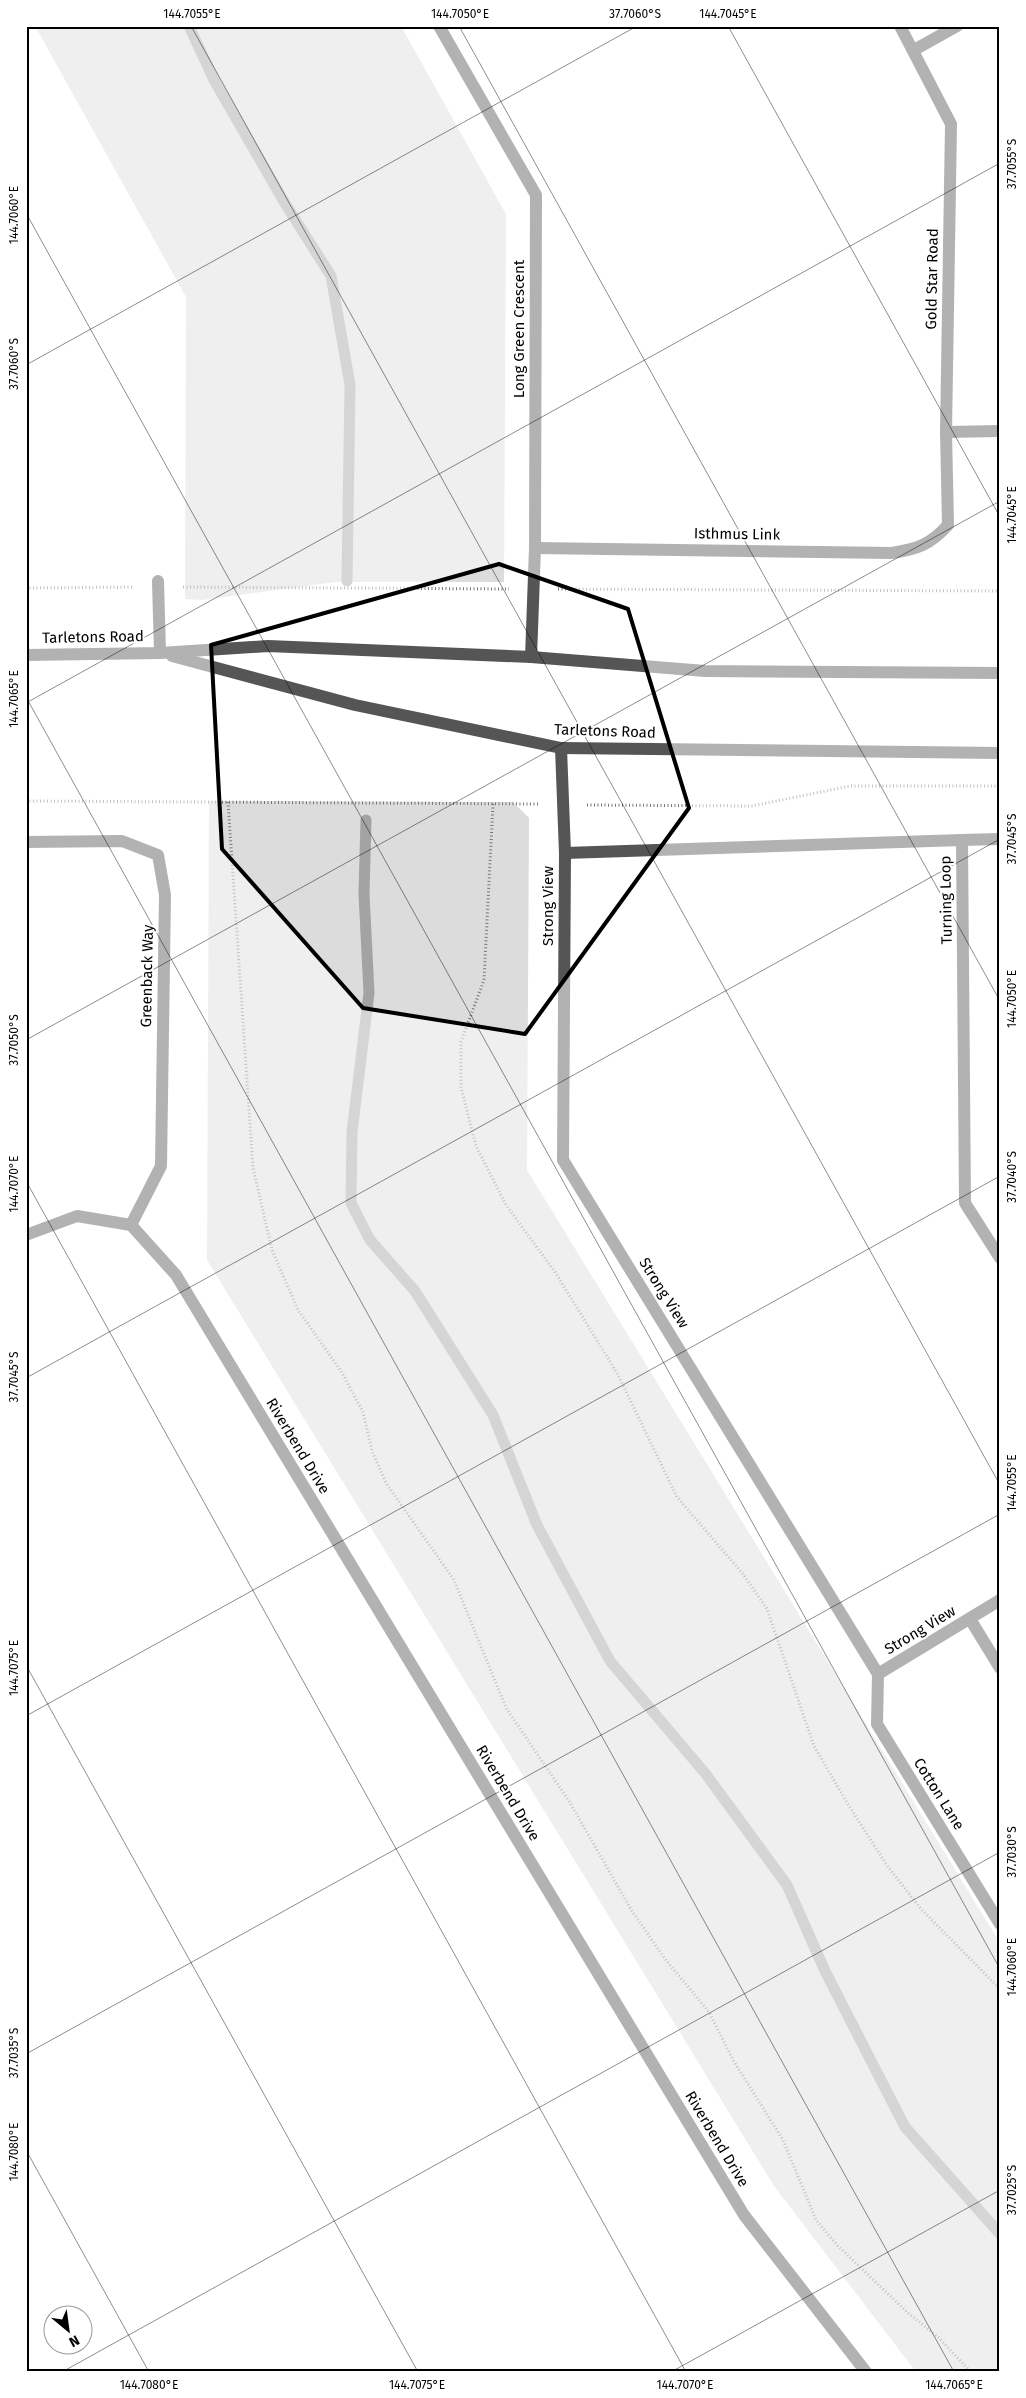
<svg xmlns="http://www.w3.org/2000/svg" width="1026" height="2398" font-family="'Fira Sans',sans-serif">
	<rect width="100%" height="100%" fill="#fff"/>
	<g fill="#dcdcdc">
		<path d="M35 26H401L506 214 504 582H336L202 600 185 599 186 297Z"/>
		<path d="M209 801 513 802 529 818 527 1170 1000 1943V2372H916L774 2186 207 1260Z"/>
	</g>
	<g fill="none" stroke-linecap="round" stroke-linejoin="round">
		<g stroke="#a3a3a3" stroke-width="11">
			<path d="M189 26 214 80 286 205 331 276 350 385 347 581"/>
			<path d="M366 820 364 894 369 993 352 1132 351 1203 370 1240 415 1291 493 1415 537 1525 610 1661 705 1773 787 1885 825 1971 905 2127 1000 2234"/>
		</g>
		<g stroke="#777" stroke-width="3" stroke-dasharray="1 2.5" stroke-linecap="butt">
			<path d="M183 587 509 589"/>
			<path d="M26 588 134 587"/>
			<path d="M558 589 1000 591"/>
			<path d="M26 801 539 804"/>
			<path d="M228 802 253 1168 272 1250 298 1310 341 1371 363 1412 372 1451 386 1483 454 1580 506 1708 569 1801 632 1911 665 1959 709 2012 733 2060 783 2140 816 2220 838 2246 907 2312 938 2337 971 2372"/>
			<path d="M493 804 484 980 461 1042V1087L476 1146 506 1205 555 1272 617 1373 677 1497 743 1574 767 1609 814 1746 849 1806 888 1867 921 1909 1000 1989"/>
			<path d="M587 805 752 806 850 786H1000"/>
		</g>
		<g stroke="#555" stroke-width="12">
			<path d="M439 26 536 195 535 548 531 657"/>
			<path d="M914 50 957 26"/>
			<path d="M946 432 1000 431"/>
			<path d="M535 548 892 553C917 549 930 545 948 525L946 432 951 124 900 26"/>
			<path d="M158 581 160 653"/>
			<path d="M26 655 160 653 268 646 531 657 705 671 1000 673"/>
			<path d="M172 656 355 705 561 748 1000 753"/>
			<path d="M561 748 565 853 563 1160 878 1674 1000 1600"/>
			<path d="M962 840 1000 839"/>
			<path d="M26 842 122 841 158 855 165 895 161 1166 131 1225"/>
			<path d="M565 853 962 840 965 1203 1000 1258"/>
			<path d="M131 1225 176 1275 744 2215 866 2372"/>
			<path d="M26 1235 77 1216 131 1225"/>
			<path d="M970 1619 1000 1668"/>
			<path d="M878 1674 877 1724 1000 1924"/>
		</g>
	</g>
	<path d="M0 0H1026V2398H0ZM499 564 628 609 689 808 525 1034 363 1008 222 849 211 645Z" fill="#fff" fill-opacity=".55" fill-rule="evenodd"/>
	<path fill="none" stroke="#000" stroke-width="4" stroke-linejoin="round" d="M499 564 628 609 689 808 525 1034 363 1008 222 849 211 645Z"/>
	<path fill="none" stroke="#000" stroke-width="1" stroke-opacity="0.45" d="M191 26 1000 1485M459 26 1000 1001M728 26 1000 517M996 26 1000 33M26 27 28 26M26 213 1000 1969M26 365 637 26M26 697 954 2372M26 703 1000 163M26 1040 1000 501M26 1181 686 2372M26 1378 1000 839M26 1665 418 2372M26 1716 1000 1176M26 2054 1000 1514M26 2150 149 2372M62 2372 1000 1852M671 2372 1000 2190"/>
	<g text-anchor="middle" stroke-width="4" stroke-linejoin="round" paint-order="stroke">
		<g font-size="15" fill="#000" stroke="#fff">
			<text transform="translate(932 279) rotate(-89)" y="5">Gold Star Road</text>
			<text transform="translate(519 329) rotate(-90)" y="5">Long Green Crescent</text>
			<text transform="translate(737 534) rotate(1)" y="5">Isthmus Link</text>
			<text transform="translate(93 637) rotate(-1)" y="5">Tarletons Road</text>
			<text transform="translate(605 731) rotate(2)" y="5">Tarletons Road</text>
			<text transform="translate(946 900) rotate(-91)" y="5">Turning Loop</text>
			<text transform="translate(548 906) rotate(-90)" y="5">Strong View</text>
			<text transform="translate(147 976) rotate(-89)" y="5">Greenback Way</text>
			<text transform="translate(664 1293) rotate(58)" y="5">Strong View</text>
			<text transform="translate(298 1446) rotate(59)" y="5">Riverbend Drive</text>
			<text transform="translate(920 1630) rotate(-31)" y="5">Strong View</text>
			<text transform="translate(508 1793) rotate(59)" y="5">Riverbend Drive</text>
			<text transform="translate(939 1794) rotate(58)" y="5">Cotton Lane</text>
			<text transform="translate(717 2139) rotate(59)" y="5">Riverbend Drive</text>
		</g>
	</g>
	<rect width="1026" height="2398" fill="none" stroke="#ffffff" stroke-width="55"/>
	<g transform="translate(68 2330) rotate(151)"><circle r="24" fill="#ffffff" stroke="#999999"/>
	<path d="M0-4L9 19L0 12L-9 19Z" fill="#000000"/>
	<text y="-8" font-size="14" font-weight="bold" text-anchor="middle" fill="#000000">N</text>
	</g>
	<rect x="28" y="28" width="970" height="2342" fill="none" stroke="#000" stroke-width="2"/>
	<g font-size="12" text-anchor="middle" fill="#000">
		<text x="192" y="18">144.7055°E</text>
		<text x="460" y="18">144.7050°E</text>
		<text x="635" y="18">37.7060°S</text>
		<text x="728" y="18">144.7045°E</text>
		<text transform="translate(1012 164) rotate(-90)" y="4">37.7055°S</text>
		<text transform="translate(14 215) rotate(-90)" y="4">144.7060°E</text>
		<text transform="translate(14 364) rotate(-90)" y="4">37.7060°S</text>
		<text transform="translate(1012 515) rotate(-90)" y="4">144.7045°E</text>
		<text transform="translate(14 699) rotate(-90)" y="4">144.7065°E</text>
		<text transform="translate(1012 839) rotate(-90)" y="4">37.7045°S</text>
		<text transform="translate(1012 999) rotate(-90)" y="4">144.7050°E</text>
		<text transform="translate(14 1040) rotate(-90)" y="4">37.7050°S</text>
		<text transform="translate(1012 1177) rotate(-90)" y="4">37.7040°S</text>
		<text transform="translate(14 1184) rotate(-90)" y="4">144.7070°E</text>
		<text transform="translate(14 1377) rotate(-90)" y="4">37.7045°S</text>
		<text transform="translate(1012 1483) rotate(-90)" y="4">144.7055°E</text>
		<text transform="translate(14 1668) rotate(-90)" y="4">144.7075°E</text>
		<text transform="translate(1012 1852) rotate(-90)" y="4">37.7030°S</text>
		<text transform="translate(1012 1967) rotate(-90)" y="4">144.7060°E</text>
		<text transform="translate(14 2053) rotate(-90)" y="4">37.7035°S</text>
		<text transform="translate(14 2152) rotate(-90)" y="4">144.7080°E</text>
		<text transform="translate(1012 2190) rotate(-90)" y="4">37.7025°S</text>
		<text x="149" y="2389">144.7080°E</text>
		<text x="417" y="2389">144.7075°E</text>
		<text x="685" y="2389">144.7070°E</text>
		<text x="954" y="2389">144.7065°E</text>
	</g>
</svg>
